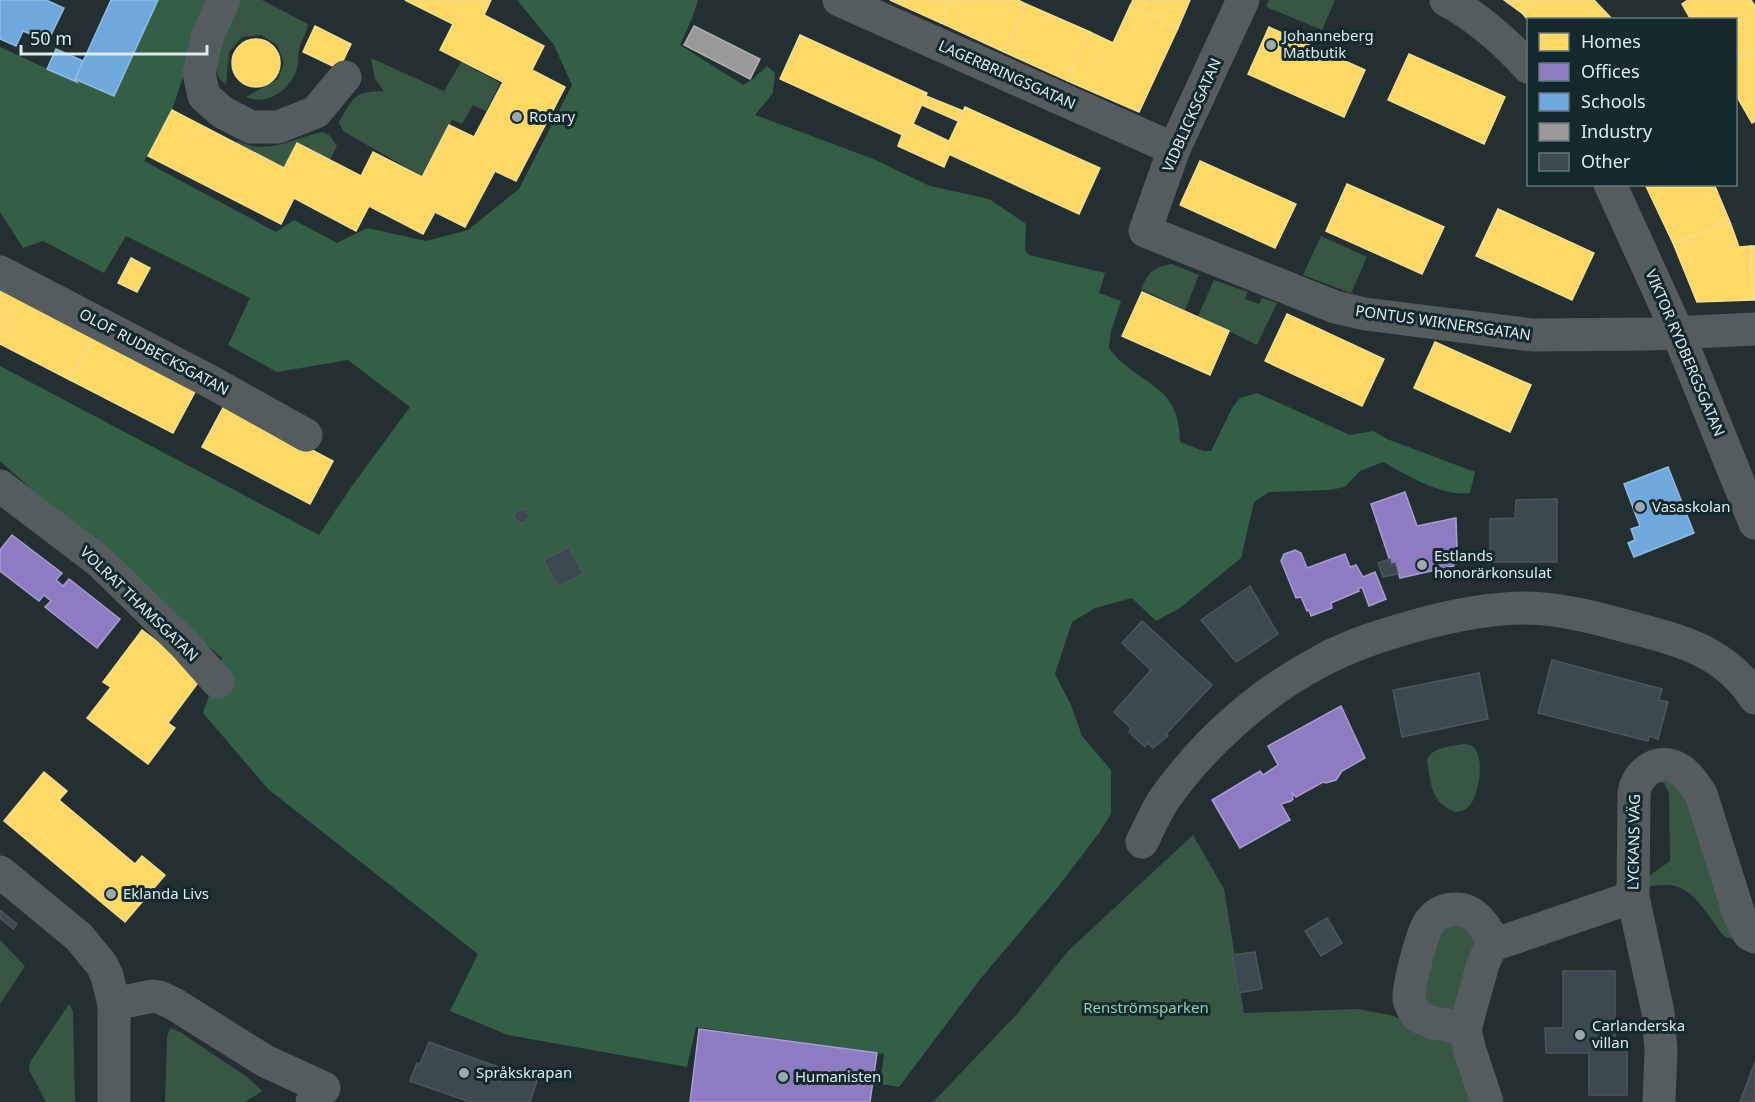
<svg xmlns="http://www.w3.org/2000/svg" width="1755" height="1102" font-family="'Noto Sans',sans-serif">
	<rect width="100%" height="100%" fill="#242f31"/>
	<g fill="#375644">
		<path d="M238 0H262L308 24C307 32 303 38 300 46 298 53 299 62 297 69 290 90 268 106 246 97L278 79 284 63 277 45 261 35 242 37 229 52 226 85 219 78 211 59Z"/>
		<path d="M1269 0H1335L1322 30 1271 9 1266 6Z"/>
		<path d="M371 58 444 91 461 62 500 83 486 111 473 105 462 124 452 120 421 176 343 131 339 122C355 96 352 92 384 91L375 79Z"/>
		<path d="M322 132 329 135 337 146 330 160 297 143 284 168 236 143 238 141C269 156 292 138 322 132Z"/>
		<path d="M1321 236 1367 257 1351 293 1303 275Z"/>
		<path d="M1172 264 1199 275 1185 310 1141 289C1147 273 1155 266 1172 264Z"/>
		<path d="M1214 280 1248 292 1245 299 1259 304 1262 298 1277 303 1257 345 1198 316Z"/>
		<path d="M1465 744C1469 745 1472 745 1474 748 1485 758 1479 798 1468 807 1465 811 1460 811 1455 812 1430 802 1431 783 1427 760 1432 747 1452 746 1465 744Z"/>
		<path d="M1655 778 1681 783 1734 937 1733 939 1725 937C1709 919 1695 887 1669 885 1662 885 1655 886 1649 886V876L1670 861 1669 793 1664 783 1656 782Z"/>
		<path d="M1193 835 1224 889 1244 1013 1357 1009 1390 1015 1460 1039 1476 1102H933L1017 1014 1069 950Z"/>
		<path d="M1451 919 1477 936 1461 1002 1452 1011 1419 1002 1436 933Z"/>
		<path d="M0 940 25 966 0 1004Z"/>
		<path d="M69 1004 73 1011 75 1102H46L29 1070 30 1062Z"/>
		<path d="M170 1028 180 1032 247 1077 262 1091 245 1102H165L167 1037Z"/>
	</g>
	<path fill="#345f47" d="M158 0H209L172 110 144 161 276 232 294 220 337 243 367 228 426 241 468 230 519 189 572 85 554 45 517 0H698L693 16 680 45 743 85 753 79 767 66 775 73 773 93 755 115 873 159 930 186 989 199 1026 224 1025 250 1029 255 1105 273 1099 293 1121 301 1111 331 1109 348C1114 354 1119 361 1125 365 1158 391 1179 394 1180 442L1203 451H1211L1232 408 1240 398 1257 393 1350 435 1373 431 1387 439 1475 472 1470 493C1442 497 1407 475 1383 462L1360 471 1345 487 1329 490 1269 492 1254 502 1241 558 1180 608 1156 621 1132 598 1095 608 1072 622 1055 674 1071 705 1082 736 1111 770V814L1099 833 1057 888 981 978 899 1087 880 1084 884 1054 696 1027 687 1067 508 1035 450 1011 478 954 268 789 203 713 222 658 0 461V366L319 535 352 486 410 407 348 360 277 372 228 345 250 298 126 236 104 273 43 241 23 248 0 212V47L76 82 77 80 114 96Z"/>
	<g fill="#ffd966" stroke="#f5de8f" stroke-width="1.5">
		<path d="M405 0H491L484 15 544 46 532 70 565 87 516 181 495 171 465 227 435 212 423 234 369 206 356 231 294 198 281 224 148 156 172 110 284 168 297 143 361 176 373 152 422 177 449 125 474 137 503 82 440 50 453 24Z"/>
		<path d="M890 0H951L941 23Z"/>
		<path d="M951 0H1018L1026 4 1004 52 941 23Z"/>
		<path d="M1133 0H1190L1178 28 1130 6Z"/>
		<path d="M1504 0H1536L1522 13Z"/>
		<path d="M1536 0H1594L1613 20H1528L1522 13Z"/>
		<path d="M1688 0H1751L1755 6V49L1736 60V20H1691L1682 4Z"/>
		<path d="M1026 4 1090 32 1068 81 1004 52Z"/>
		<path d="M1130 6 1178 28 1139 112 1068 81 1090 32 1113 43Z"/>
		<path d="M315 26 351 44 339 69 303 52Z"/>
		<path d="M1269 27 1365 70 1344 117 1248 74Z"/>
		<path d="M800 35 927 93 907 137 780 79Z"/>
		<circle cx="256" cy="63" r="24"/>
		<path d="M1755 49V121L1752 123 1736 95V60Z"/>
		<path d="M1409 54 1505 97 1484 144 1388 100Z"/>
		<path d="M926 96 963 111 958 121 922 105Z"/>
		<path d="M965 107 1100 168 1079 214 944 152Z"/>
		<path d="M913 124 949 141 944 152 949 155 944 167 898 146 902 135 907 137Z"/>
		<path d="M1200 161 1296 204 1275 248 1180 205Z"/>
		<path d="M1347 184 1444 227 1422 274 1326 231Z"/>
		<path d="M1645 184H1714L1730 222 1673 243Z"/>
		<path d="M1498 209 1594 253 1572 300 1476 256Z"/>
		<path d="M1730 222 1739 247 1751 246 1752 300 1697 302 1673 243Z"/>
		<path d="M1751 246H1755V300H1752Z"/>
		<path d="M131 258 150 268 137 292 118 283Z"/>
		<path d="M0 288 93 336 70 380 0 344Z"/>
		<path d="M1142 292 1229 331 1210 375 1122 336Z"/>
		<path d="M1287 314 1384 359 1362 406 1265 361Z"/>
		<path d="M93 336 196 390 173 433 70 380Z"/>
		<path d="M1435 342 1531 385 1510 432 1414 388Z"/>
		<path d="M225 404 333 461 310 504 202 447Z"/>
		<path d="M142 630 203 676 168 723 175 728 148 764 87 718 111 687 103 682Z"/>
		<path d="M44 772 67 791 59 800 135 864 142 856 165 875 125 922 4 821Z"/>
	</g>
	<g fill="#8e7cc3" stroke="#a69dd0" stroke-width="1.5">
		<path d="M1405 492 1417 526 1456 518 1457 550 1453 551 1454 566 1400 578 1395 563 1391 564 1371 504Z"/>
		<path d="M12 535 62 573 56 580 63 586 69 579 120 619 97 648 45 607 51 601 44 595 39 601 0 571V550Z"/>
		<path d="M1295 550 1301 553 1307 568 1345 554 1350 567 1356 565 1363 577 1375 572 1386 599 1369 606 1362 587 1358 589 1359 591 1331 603 1332 608 1311 616 1309 610 1307 611 1301 597 1296 598 1281 561 1284 554Z"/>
		<path d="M1341 706 1365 758 1342 771 1336 780 1326 783 1323 782 1296 797 1292 793 1293 799 1291 801 1281 804 1290 820 1240 848 1212 800 1260 771 1263 775 1278 765 1268 746Z"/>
		<path d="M699 1029 877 1053 870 1102H690Z"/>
	</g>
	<g fill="#6fa8dc" stroke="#90bce1" stroke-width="1.5">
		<path d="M0 0H46L64 8 48 41 23 31 16 46 0 39Z"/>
		<path d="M111 0H158L114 96 75 79Z"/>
		<path d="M56 49 83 61 75 79 77 82 47 69Z"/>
		<path d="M1668 467 1694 533 1634 557 1628 543 1635 540 1631 529 1640 526 1624 484Z"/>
	</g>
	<path fill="#999" stroke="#aeb2b2" stroke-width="1.5" d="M694 26 760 59 750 79 684 45Z"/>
	<g fill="#3c4950" stroke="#4d5659" stroke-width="1.5">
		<path d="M1557 499V562H1490V519L1515 518 1516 500Z"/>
		<path d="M525 509 529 516 524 523 517 522 514 516 517 511Z"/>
		<path d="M569 547 583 574 558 587 544 560Z"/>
		<path d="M1390 559 1391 564 1395 563 1398 574 1383 577 1378 563Z"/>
		<path d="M1250 586 1278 634 1236 662 1201 620Z"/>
		<path d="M1142 621 1212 685 1166 734 1168 736 1153 748 1148 743 1145 747 1129 732 1131 728 1114 712 1151 670 1122 643Z"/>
		<path d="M1552 660 1662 689 1659 700 1668 702 1658 739 1649 736 1648 741 1538 713Z"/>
		<path d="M1479 673 1488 719 1402 737 1393 690Z"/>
		<path d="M0 910 17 924 13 929 0 918Z"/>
		<path d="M1327 918 1342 943 1321 956 1305 931Z"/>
		<path d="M1255 952 1262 989 1239 993 1232 955Z"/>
		<path d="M1563 971H1615V1043L1627 1042V1095H1589V1053H1546L1545 1028H1563Z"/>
		<path d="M429 1042 537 1081 530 1102H470L410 1081 417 1063 420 1064Z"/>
		<path d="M1755 1062V1102H1740Z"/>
	</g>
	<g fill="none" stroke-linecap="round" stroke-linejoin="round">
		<g stroke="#545c5e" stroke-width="33">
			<path d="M224 0 207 37 199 73 204 96 222 112 251 127H278L316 112 345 77"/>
			<path d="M839 0 1174 149"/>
			<path d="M1243 0 1174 149 1145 231 1335 307 1365 314 1532 335 1651 334 1755 329"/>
			<path d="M1446 0C1475 15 1507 43 1528 67"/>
			<path d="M1610 184 1678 333 1755 523"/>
			<path d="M0 272 213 383 306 435"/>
			<path d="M0 486 99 561 185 645 218 682"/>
			<path d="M1142 842C1149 828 1156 811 1165 798 1205 742 1260 693 1321 661 1350 645 1383 635 1414 626 1450 616 1488 608 1526 608 1560 608 1600 619 1633 628 1682 641 1726 652 1755 698"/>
			<path d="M0 872 79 937 102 965 107 976 114 1004V1102"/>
			<path d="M114 1004 153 996 159 997 174 1004 265 1061 324 1088 312 1102"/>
			<path d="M1465 1029 1431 1022 1417 1016C1414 1011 1410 1005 1409 999 1408 987 1422 933 1429 923 1440 907 1463 904 1477 918 1485 925 1490 936 1496 944"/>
			<path d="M1487 1102 1469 1048 1465 1029 1483 964 1490 948 1496 944 1633 897"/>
			<path d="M1659 1102 1661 1051 1658 1012 1633 897 1634 793C1637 774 1656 758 1675 767 1687 772 1694 784 1701 794L1739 914 1749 934 1755 937"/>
		</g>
	</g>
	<g fill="#9da9ac" stroke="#14292d" stroke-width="2">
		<circle cx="1271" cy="45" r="6"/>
		<circle cx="517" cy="117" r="6"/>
		<circle cx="1640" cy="507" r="6"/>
		<circle cx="1422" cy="565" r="6"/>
		<circle cx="111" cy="894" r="6"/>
		<circle cx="1580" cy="1035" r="6"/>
		<circle cx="464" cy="1073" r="6"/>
		<circle cx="783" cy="1077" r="6"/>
	</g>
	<g text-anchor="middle" stroke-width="6" stroke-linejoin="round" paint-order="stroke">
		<g font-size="15" fill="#deebee" stroke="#14292d" text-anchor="start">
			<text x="1283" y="41">Johanneberg<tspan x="1283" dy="17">Matbutik</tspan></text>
			<text x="529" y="122">Rotary</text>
			<text x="1652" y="512">Vasaskolan</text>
			<text x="1434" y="561">Estlands<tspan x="1434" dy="17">honorärkonsulat</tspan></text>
			<text x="123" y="899">Eklanda Livs</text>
			<text x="1592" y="1031">Carlanderska<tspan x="1592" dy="17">villan</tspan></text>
			<text x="476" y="1078">Språkskrapan</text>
			<text x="795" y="1082">Humanisten</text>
		</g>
		<g font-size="15" fill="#deebee" stroke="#14292d">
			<text transform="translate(1007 75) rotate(24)" y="5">LAGERBRINGSGATAN</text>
			<text transform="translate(1192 115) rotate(-66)" y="5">VIDBLICKSGATAN</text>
			<text transform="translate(1443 323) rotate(8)" y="5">PONTUS WIKNERSGATAN</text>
			<text transform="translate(154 352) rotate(28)" y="5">OLOF RUDBECKSGATAN</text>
			<text transform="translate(1685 353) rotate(67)" y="5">VIKTOR RYDBERGSGATAN</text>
			<text transform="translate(139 604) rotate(44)" y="5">VOLRAT THAMSGATAN</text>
			<text transform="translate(1634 842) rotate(-89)" y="5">LYCKANS VÄG</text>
		</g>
		<g font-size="15" fill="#88d5a6" stroke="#14292d">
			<text x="1146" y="1013">Renströmsparken</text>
		</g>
	</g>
	<rect x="1527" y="18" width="210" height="168" fill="#14292d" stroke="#65777a" stroke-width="1.5"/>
	<rect x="1539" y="33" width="30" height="18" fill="#ffd966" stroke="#65777a" stroke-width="1.5"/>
	<text x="1581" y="48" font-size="18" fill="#deebee">Homes</text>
	<rect x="1539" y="63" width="30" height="18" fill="#8e7cc3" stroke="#65777a" stroke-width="1.5"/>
	<text x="1581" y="78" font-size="18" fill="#deebee">Offices</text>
	<rect x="1539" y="93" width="30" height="18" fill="#6fa8dc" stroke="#65777a" stroke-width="1.5"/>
	<text x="1581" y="108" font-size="18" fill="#deebee">Schools</text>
	<rect x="1539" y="123" width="30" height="18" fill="#999999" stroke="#65777a" stroke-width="1.5"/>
	<text x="1581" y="138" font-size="18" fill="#deebee">Industry</text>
	<rect x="1539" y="153" width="30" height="18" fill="#3c4950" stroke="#65777a" stroke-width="1.5"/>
	<text x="1581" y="168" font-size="18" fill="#deebee">Other</text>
	<path d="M21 45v9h186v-9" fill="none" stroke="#deebee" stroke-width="3"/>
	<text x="30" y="45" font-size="18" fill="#deebee" stroke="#14292d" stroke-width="4.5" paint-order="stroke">50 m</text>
</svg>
